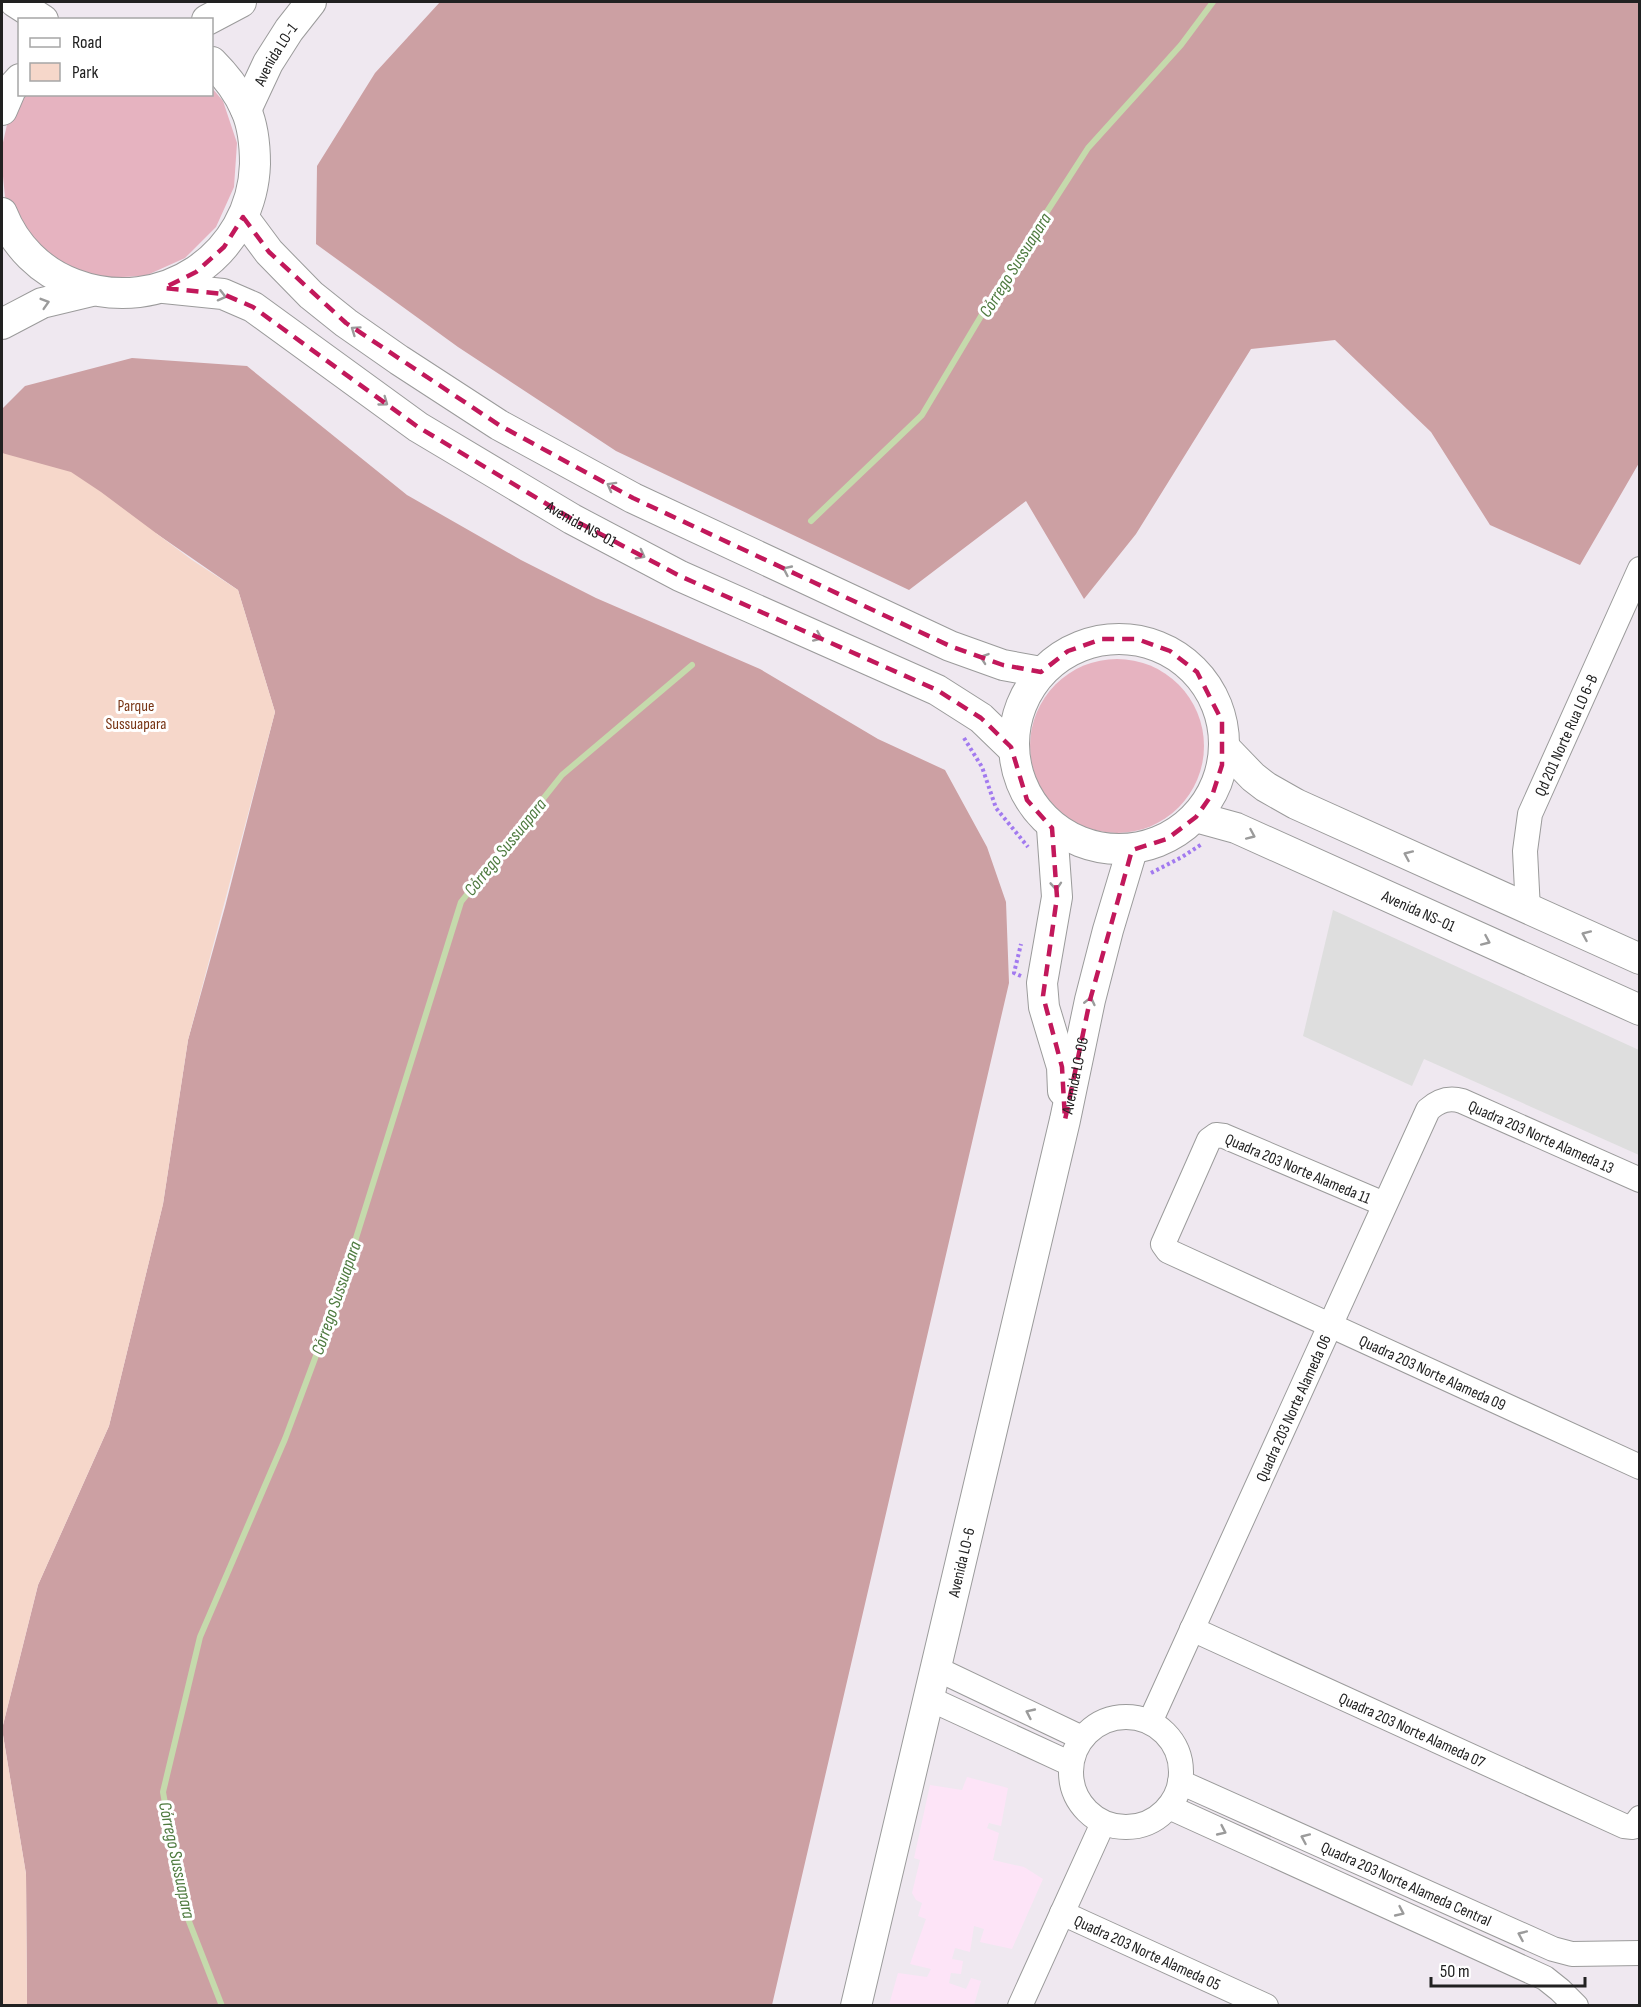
<svg xmlns="http://www.w3.org/2000/svg" width="1641" height="2007" font-family="'Sofia Sans Condensed',sans-serif">
	<rect width="100%" height="100%" fill="#efe8f0"/>
	<path fill="#dedede" d="M1333 910 1639 1050V1155L1424 1059 1412 1086 1303 1036Z"/>
	<path fill="#fde4f7" d="M967 1777 1008 1788 1001 1826 989 1823 987 1828 999 1833 993 1860 1024 1867 1043 1879 1012 1949 980 1942 984 1929 974 1926 970 1952 955 1948 952 1959 963 1961 961 1974 951 1973 949 1983 966 1989 971 1978 981 1981 974 2005H889L898 1973 927 1977 931 1969 910 1964 926 1919 918 1916 922 1903 916 1900 912 1893 920 1860 914 1858 930 1785 962 1790Z"/>
	<g fill="#e6b3c0">
		<path d="M212 88 223 101 237 143 234 187 216 227 185 258 145 276 101 278 60 264 27 235 5 197 2 166V147L10 111 22 95 212 94Z"/>
		<circle cx="1117" cy="746" r="87"/>
	</g>
	<g fill="#cca0a3">
		<path d="M440 2H1639V463L1580 565 1490 525 1431 432 1335 340 1251 349 1136 534 1084 599 1026 501 909 590 616 451 458 347 316 244 317 166 375 73Z"/>
		<path d="M132 358 247 366 407 495 521 560 596 598 760 669 878 739 945 770 987 847 1006 902 1009 983 772 2005H27L26 1874 2 1729 38 1585 109 1426 163 1204 188 1040 225 907 275 712 238 590 157 534 2 453V409L25 386Z"/>
	</g>
	<path fill="#f6d7ca" d="M2 453 71 472 101 492 192 560 238 590 275 712 188 1040 163 1204 109 1426 38 1585 2 1729 26 1874 27 2006 2 2005Z"/>
	<g fill="none" stroke-linecap="round" stroke-linejoin="round">
		<g stroke="#c5daac" stroke-width="6">
			<path d="M811 521 922 415 996 291 1088 148 1181 45 1213 2"/>
			<path d="M222 2006 183 1906 163 1792 200 1637 285 1439 336 1302 461 902 562 775 692 665"/>
		</g>
		<defs>
			<g id="minor">
				<path id="s1" d="M1528 910 1525 851 1530 814 1640 569"/>
				<path id="s2" d="M1384 1204 1224 1136 1216 1135 1209 1140 1163 1244 1168 1251 1640 1467"/>
				<path id="s3" d="M1192 1629 1624 1826 1633 1827 1640 1818"/>
				<path d="M935 1668 1082 1738"/>
				<path d="M928 1698 1071 1764"/>
				<circle cx="1126" cy="1772" r="55"/>
				<path id="s4" d="M1150 1722 1428 1110C1439 1100 1449 1097 1462 1101L1640 1180"/>
				<path id="s5" d="M1180 1782 1553 1949 1572 1954 1640 1953"/>
				<path d="M1169 1807 1545 1978 1560 1990 1576 2006"/>
				<path id="s6" d="M1062 1913 1266 2006"/>
				<path d="M1020 2006 1103 1823"/>
			</g>
			<g id="tertiary">
				<path d="M15 2 43 20"/>
				<path d="M207 20 241 2"/>
				<path d="M2 110 11 89 20 79"/>
				<path id="s7" d="M246 110 268 63 289 30 311 2"/>
				<path d="M2 213C15 246 41 272 74 284 161 317 252 256 255 164 255 146 253 126 246 110 238 91 226 76 212 62"/>
				<path d="M243 217 269 252 311 295 346 323 399 360 499 425 633 498 950 646 1003 665 1041 672"/>
				<path id="s8" d="M164 288 223 294 253 307 418 427 572 519 680 576 937 690 981 718 1011 747"/>
				<path d="M2 324 42 303 92 291"/>
				<circle cx="1119" cy="744" r="105"/>
				<path d="M1224 747 1253 777 1266 787 1296 804 1640 959"/>
				<path id="s9" d="M1196 817 1236 828 1640 1010"/>
				<path d="M1052 828 1057 897 1042 983 1044 1007 1062 1067 1063 1091"/>
				<path id="s10" d="M856 2006 1065 1120 1090 1000 1108 930 1132 850"/>
			</g>
		</defs>
		<use href="#minor" stroke="#9b9b9b" stroke-width="26"/>
		<use href="#tertiary" stroke="#9b9b9b" stroke-width="32"/>
		<g stroke="#a27aef" stroke-width="4" stroke-dasharray="3 3" stroke-linecap="butt">
			<path d="M964 738 982 767 996 808 1028 847"/>
			<path d="M1151 873 1182 857 1202 844"/>
			<path d="M1021 976 1014 973 1021 944"/>
		</g>
		<use href="#minor" stroke="#fff" stroke-width="24"/>
		<use href="#tertiary" stroke="#fff" stroke-width="30"/>
	</g>
	<defs><path id="oneway-chevron" d="M-2-3.5L2.5 0L-2 3.5" fill="none" stroke-width="1.6" stroke-linecap="round" stroke-linejoin="round" transform="scale(1.5)"/></defs>
	<g stroke="#9b9b9b">
		<use href="#oneway-chevron" transform="translate(222 296) rotate(14)"/>
		<use href="#oneway-chevron" transform="translate(45 303) rotate(-17)"/>
		<use href="#oneway-chevron" transform="translate(355 330) rotate(-145)"/>
		<use href="#oneway-chevron" transform="translate(384 402) rotate(36)"/>
		<use href="#oneway-chevron" transform="translate(611 486) rotate(-151)"/>
		<use href="#oneway-chevron" transform="translate(641 555) rotate(28)"/>
		<use href="#oneway-chevron" transform="translate(787 570) rotate(-155)"/>
		<use href="#oneway-chevron" transform="translate(818 637) rotate(24)"/>
		<use href="#oneway-chevron" transform="translate(984 658) rotate(-161)"/>
		<use href="#oneway-chevron" transform="translate(1251 835) rotate(24)"/>
		<use href="#oneway-chevron" transform="translate(1408 855) rotate(-156)"/>
		<use href="#oneway-chevron" transform="translate(1056 886) rotate(86)"/>
		<use href="#oneway-chevron" transform="translate(1586 935) rotate(-156)"/>
		<use href="#oneway-chevron" transform="translate(1486 941) rotate(24)"/>
		<use href="#oneway-chevron" transform="translate(1090 1001) rotate(-77)"/>
		<use href="#oneway-chevron" transform="translate(1030 1713) rotate(-155)"/>
		<use href="#oneway-chevron" transform="translate(1222 1831) rotate(25)"/>
		<use href="#oneway-chevron" transform="translate(1305 1838) rotate(-156)"/>
		<use href="#oneway-chevron" transform="translate(1400 1912) rotate(25)"/>
		<use href="#oneway-chevron" transform="translate(1522 1935) rotate(-156)"/>
	</g>
	<path fill="none" stroke="#c2185b" stroke-width="4.5" stroke-dasharray="12 8" stroke-linejoin="round" d="M243 217 269 252 346 323 499 425 633 498 950 646 1003 665 1041 672 1068 651 1102 639H1137L1170 651 1197 672 1222 721V765L1213 793 1196 817 1167 839 1132 850 1090 1000 1065 1120 1062 1067 1043 996 1057 897 1052 828 1027 800 1011 747 981 718 937 690 680 576 572 519 418 427 253 307 223 294 164 288 196 272 224 247Z"/>
	<g text-anchor="middle" stroke-width="6" stroke-linejoin="round" paint-order="stroke">
		<g font-size="16" fill="#212121" stroke="#fff">
			<text dy="6" stroke="none"><textPath href="#s7" startOffset="63">Avenida LO-1</textPath></text>
			<text dy="6" stroke="none"><textPath href="#s8" startOffset="486">Avenida NS-01</textPath></text>
			<text dy="6" stroke="none"><textPath href="#s1" startOffset="183">Qd 201 Norte Rua LO 6-B</textPath></text>
			<text dy="6" stroke="none"><textPath href="#s9" startOffset="242">Avenida NS-01</textPath></text>
			<text dy="6" stroke="none"><textPath href="#s10" startOffset="956">Avenida LO-06</textPath></text>
			<text dy="6" stroke="none"><textPath href="#s4" startOffset="796">Quadra 203 Norte Alameda 13</textPath></text>
			<text transform="translate(1298 1168) rotate(23)" y="6">Quadra 203 Norte Alameda 11</text>
			<text dy="6" stroke="none"><textPath href="#s2" startOffset="604">Quadra 203 Norte Alameda 09</textPath></text>
			<text dy="6" stroke="none"><textPath href="#s4" startOffset="345">Quadra 203 Norte Alameda 06</textPath></text>
			<text dy="6" stroke="none"><textPath href="#s10" startOffset="456">Avenida LO-6</textPath></text>
			<text dy="6" stroke="none"><textPath href="#s3" startOffset="242">Quadra 203 Norte Alameda 07</textPath></text>
			<text dy="6" stroke="none"><textPath href="#s5" startOffset="248">Quadra 203 Norte Alameda Central</textPath></text>
			<text dy="6" stroke="none"><textPath href="#s6" startOffset="94">Quadra 203 Norte Alameda 05</textPath></text>
		</g>
		<g font-size="16" fill="#783515" stroke="#fff">
			<text x="136" y="711">Parque<tspan x="136" dy="18">Sussuapara</tspan></text>
		</g>
		<g font-size="18" font-style="italic" fill="#4f7b40" stroke="#fff">
			<text transform="translate(1015 265) rotate(-58)" y="6">Córrego Sussuapara</text>
			<text transform="translate(505 847) rotate(-51)" y="6">Córrego Sussuapara</text>
			<text transform="translate(336 1298) rotate(-71)" y="6">Córrego Sussuapara</text>
			<text transform="translate(177 1860) rotate(78)" y="6">Córrego Sussuapara</text>
		</g>
	</g>
	<rect width="1641" height="2007" fill="none" stroke="#212121" stroke-width="6"/>
	<rect x="18" y="18" width="195" height="78" fill="#ffffff" stroke="#a6a6a6" stroke-width="1.5"/>
	<rect x="30" y="38" width="30" height="9" fill="#ffffff" stroke="#a6a6a6" stroke-width="1.5"/>
	<text x="72" y="48" font-size="18" fill="#212121">Road</text>
	<rect x="30" y="63" width="30" height="18" fill="#f6d7ca" stroke="#a6a6a6" stroke-width="1.5"/>
	<text x="72" y="78" font-size="18" fill="#212121">Park</text>
	<path d="M1431 1977v9h154v-9" fill="none" stroke="#212121" stroke-width="3"/>
	<text x="1440" y="1977" font-size="18" fill="#212121" stroke="#ffffff" stroke-width="4.5" paint-order="stroke">50 m</text>
</svg>
